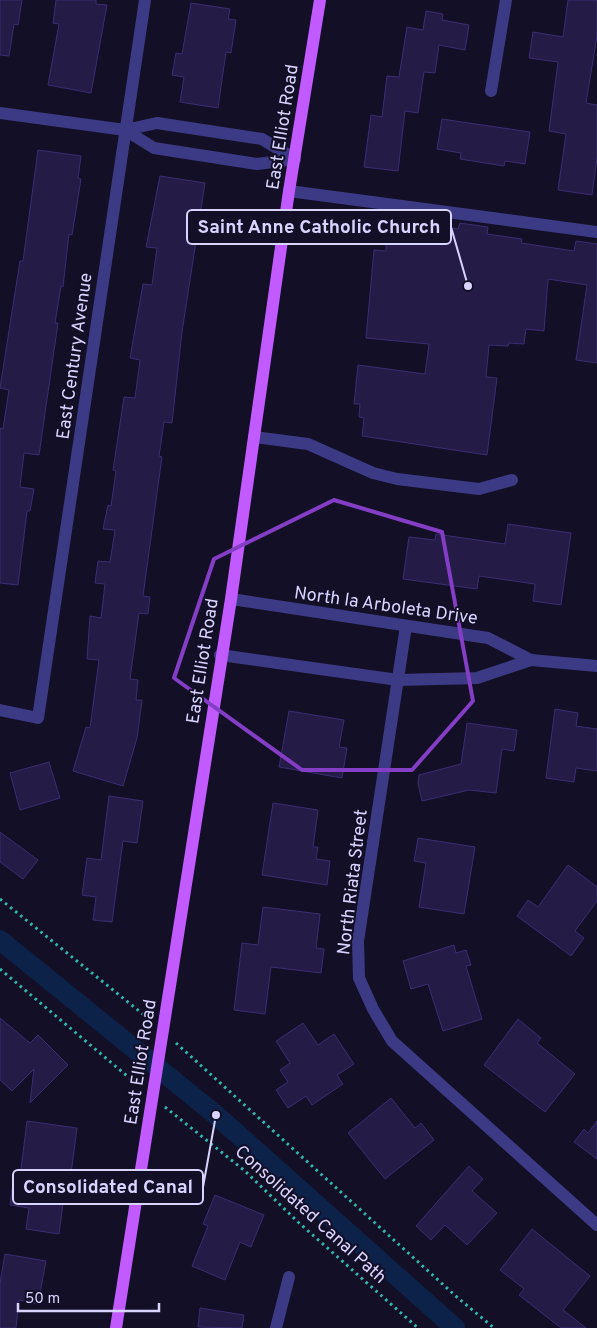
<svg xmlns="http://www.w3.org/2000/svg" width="597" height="1328" font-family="Overpass,sans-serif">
	<rect width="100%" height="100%" fill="#130f26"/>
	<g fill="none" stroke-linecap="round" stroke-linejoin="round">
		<path stroke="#0c2248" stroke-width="20" d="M0 940 216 1115 455 1328"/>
	</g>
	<g fill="#241b47" stroke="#3b2d73">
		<path d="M0 0H22L18 25 14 24 9 56 0 55Z"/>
		<path d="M56 0H96V4L107 5 91 93 48 85 59 24 53 23Z"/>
		<path d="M568 0H597V36L586 103 597 105V158L592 195 558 190 566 134 549 131 558 62 529 58 533 32 563 37Z"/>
		<path d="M191 3 230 9 228 19 236 20 231 53 226 52 218 108 180 102 184 77 172 75 176 53 182 54Z"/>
		<path d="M426 11 443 14 442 20 469 25 465 50 439 45 435 73 424 72 418 113 405 111 398 171 364 167 371 115 382 117 387 76 399 77 407 27 423 30Z"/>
		<path d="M442 119 530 132 525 164 505 161 504 166 460 159 461 153 437 149Z"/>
		<path d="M38 150 81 156 78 178 81 179 72 235 69 234 63 287 61 286 55 323H58L39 455 24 453 20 487 34 489 30 511H27L18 585 0 583V428L3 429 9 390 0 388 20 261H23Z"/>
		<path d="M160 176 205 183 182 332 172 423 164 422 159 456 162 457 143 596 150 597 148 614 139 613 130 679 138 680 136 700H142L137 738 123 786 73 771 86 727 90 728 99 660 87 659 90 616 101 618 105 584 95 583 98 561 110 562 115 530 103 529 108 505 111 506 116 471 113 470 124 397 135 398 140 360 130 358 143 284 152 285 157 248 146 247Z"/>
		<path d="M400 220 458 229 460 223 488 227 487 234 522 239 521 243 574 251 576 241 597 244V363L576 360 587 285 548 279 544 331 526 329 524 344 509 343 508 346 489 345 486 377 497 378 487 455 362 436 364 418 359 417 360 404H354L358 365 425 374 429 344 366 338 374 250 386 251V231Z"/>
		<path d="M508 524 571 533 561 605 533 601 535 584 479 576 477 589 403 579 409 537 435 540 436 534 505 544Z"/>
		<path d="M555 709 578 713 576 726 597 729V771L576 768 574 782 546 778Z"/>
		<path d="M289 711 344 720 339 747 347 748 342 778 279 767Z"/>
		<path d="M467 723 517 730 514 751 502 749 496 793 469 790 422 801 418 783 419 775 461 764Z"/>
		<path d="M49 762 60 798 20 810 10 773Z"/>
		<path d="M109 796 143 801 137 843 123 841 112 922 93 920 96 897 82 895 87 858 101 860Z"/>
		<path d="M273 803 318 810 313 847H318L316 859 330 861 327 885 262 875Z"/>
		<path d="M0 832 38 860 23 879 0 862Z"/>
		<path d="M418 838 475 847 464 914 419 907 426 863 414 861Z"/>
		<path d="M568 865 597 887V901L575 931 584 938 571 956 517 916 528 900 538 907Z"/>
		<path d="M263 907 320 914 316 948 324 949 321 973 271 967 265 1014 234 1010 242 943 258 945Z"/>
		<path d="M454 945 456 953 466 950 471 965 466 966 482 1019 443 1031 428 984 411 989 403 961Z"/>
		<path d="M0 1018 30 1043 38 1035 68 1065 30 1103 34 1069 12 1091 0 1080Z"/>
		<path d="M518 1019 541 1038 537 1043 575 1074 545 1112 484 1065Z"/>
		<path d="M303 1023 318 1045 334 1034 354 1064 337 1075 343 1084 312 1105 306 1096 288 1108 276 1090 288 1082 280 1070 290 1063 276 1041Z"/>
		<path d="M391 1098 415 1128 421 1123 434 1140 385 1179 348 1133Z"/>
		<path d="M27 1121 77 1128 71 1174 67 1173 59 1234 26 1229 29 1208 10 1205 14 1176 20 1177Z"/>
		<path d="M597 1121V1159L574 1142 584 1129 588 1133Z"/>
		<path d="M469 1166 483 1179 472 1191 497 1213 467 1245 445 1225 431 1240 416 1226Z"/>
		<path d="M215 1195 264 1215 251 1247 240 1242 225 1280 192 1266 208 1226 203 1224Z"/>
		<path d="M532 1229 590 1276 563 1310 586 1328H561L519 1295 524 1289 500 1270Z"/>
		<path d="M5 1254 46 1261 38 1304 19 1300 16 1328H0V1283Z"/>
		<path d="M200 1308 244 1315 242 1328 198 1327Z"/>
	</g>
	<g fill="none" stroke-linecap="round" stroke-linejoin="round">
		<g stroke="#2fb8b0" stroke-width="3" stroke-dasharray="2.5 4" stroke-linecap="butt">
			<path d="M0 899 149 1019"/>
			<path d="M0 969 139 1086"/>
			<path d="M176 1043 458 1298 494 1328"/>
			<path d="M165 1107 245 1171 298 1222 418 1328"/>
		</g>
		<g stroke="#3d3a85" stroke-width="12">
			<path d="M491 91 506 0"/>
			<path d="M0 113 125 130 157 123 262 139 295 159"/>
			<path d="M125 130 154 148 257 164 295 159"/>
			<path d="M289 191 597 232"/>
			<path d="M254 437 308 444 373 473 397 479 479 489 512 480"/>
			<path d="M406 626 358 941 359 978 373 1009 392 1041 597 1225"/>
			<path d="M220 655 398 680 477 678 531 660 488 638 231 599"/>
			<path d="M531 660 597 666"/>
			<path d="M0 710 38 718 145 0"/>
			<path d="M276 1328 289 1277"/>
		</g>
		<path stroke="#c25bff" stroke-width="12" d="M116 1328 231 599 289 191 320 0"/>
	</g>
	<path fill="none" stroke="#843dc5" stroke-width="4" stroke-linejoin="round" d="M334 500 442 532 473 701 412 770H302L174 678 214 559Z"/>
	<g text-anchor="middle" stroke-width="4" stroke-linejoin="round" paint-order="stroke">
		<g font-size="18" fill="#d9d4ff" stroke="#130f26">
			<text transform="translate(282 127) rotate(-81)" y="6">East Elliot Road</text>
			<text transform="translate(74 356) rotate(-82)" y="6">East Century Avenue</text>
			<text transform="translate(386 605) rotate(8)" y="6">North la Arboleta Drive</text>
			<text transform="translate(202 661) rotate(-81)" y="6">East Elliot Road</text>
			<text transform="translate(352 882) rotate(-83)" y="6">North Riata Street</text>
			<text transform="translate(140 1062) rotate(-81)" y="6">East Elliot Road</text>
			<text transform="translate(311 1214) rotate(42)" y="6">Consolidated Canal Path</text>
		</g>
	</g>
	<path fill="none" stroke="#d9d4ff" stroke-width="2" d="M468 286L451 227M216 1115L203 1187"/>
	<g fill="#d9d4ff" stroke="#130f26" stroke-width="2">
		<circle cx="468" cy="286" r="5"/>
		<circle cx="216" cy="1115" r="5"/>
	</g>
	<g fill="#130f26" stroke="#d9d4ff" stroke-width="2">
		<rect x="187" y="210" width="264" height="34" rx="5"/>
		<rect x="13" y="1170" width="190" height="34" rx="5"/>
	</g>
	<g font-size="19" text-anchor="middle" font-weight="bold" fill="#d9d4ff">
		<text x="319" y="233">Saint Anne Catholic Church</text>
		<text x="108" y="1193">Consolidated Canal</text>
	</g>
	<path d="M18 1303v8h141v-8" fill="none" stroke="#d9d4ff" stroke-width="2.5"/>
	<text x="25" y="1303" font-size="15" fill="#d9d4ff" stroke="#130f26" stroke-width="4" paint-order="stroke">50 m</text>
</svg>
